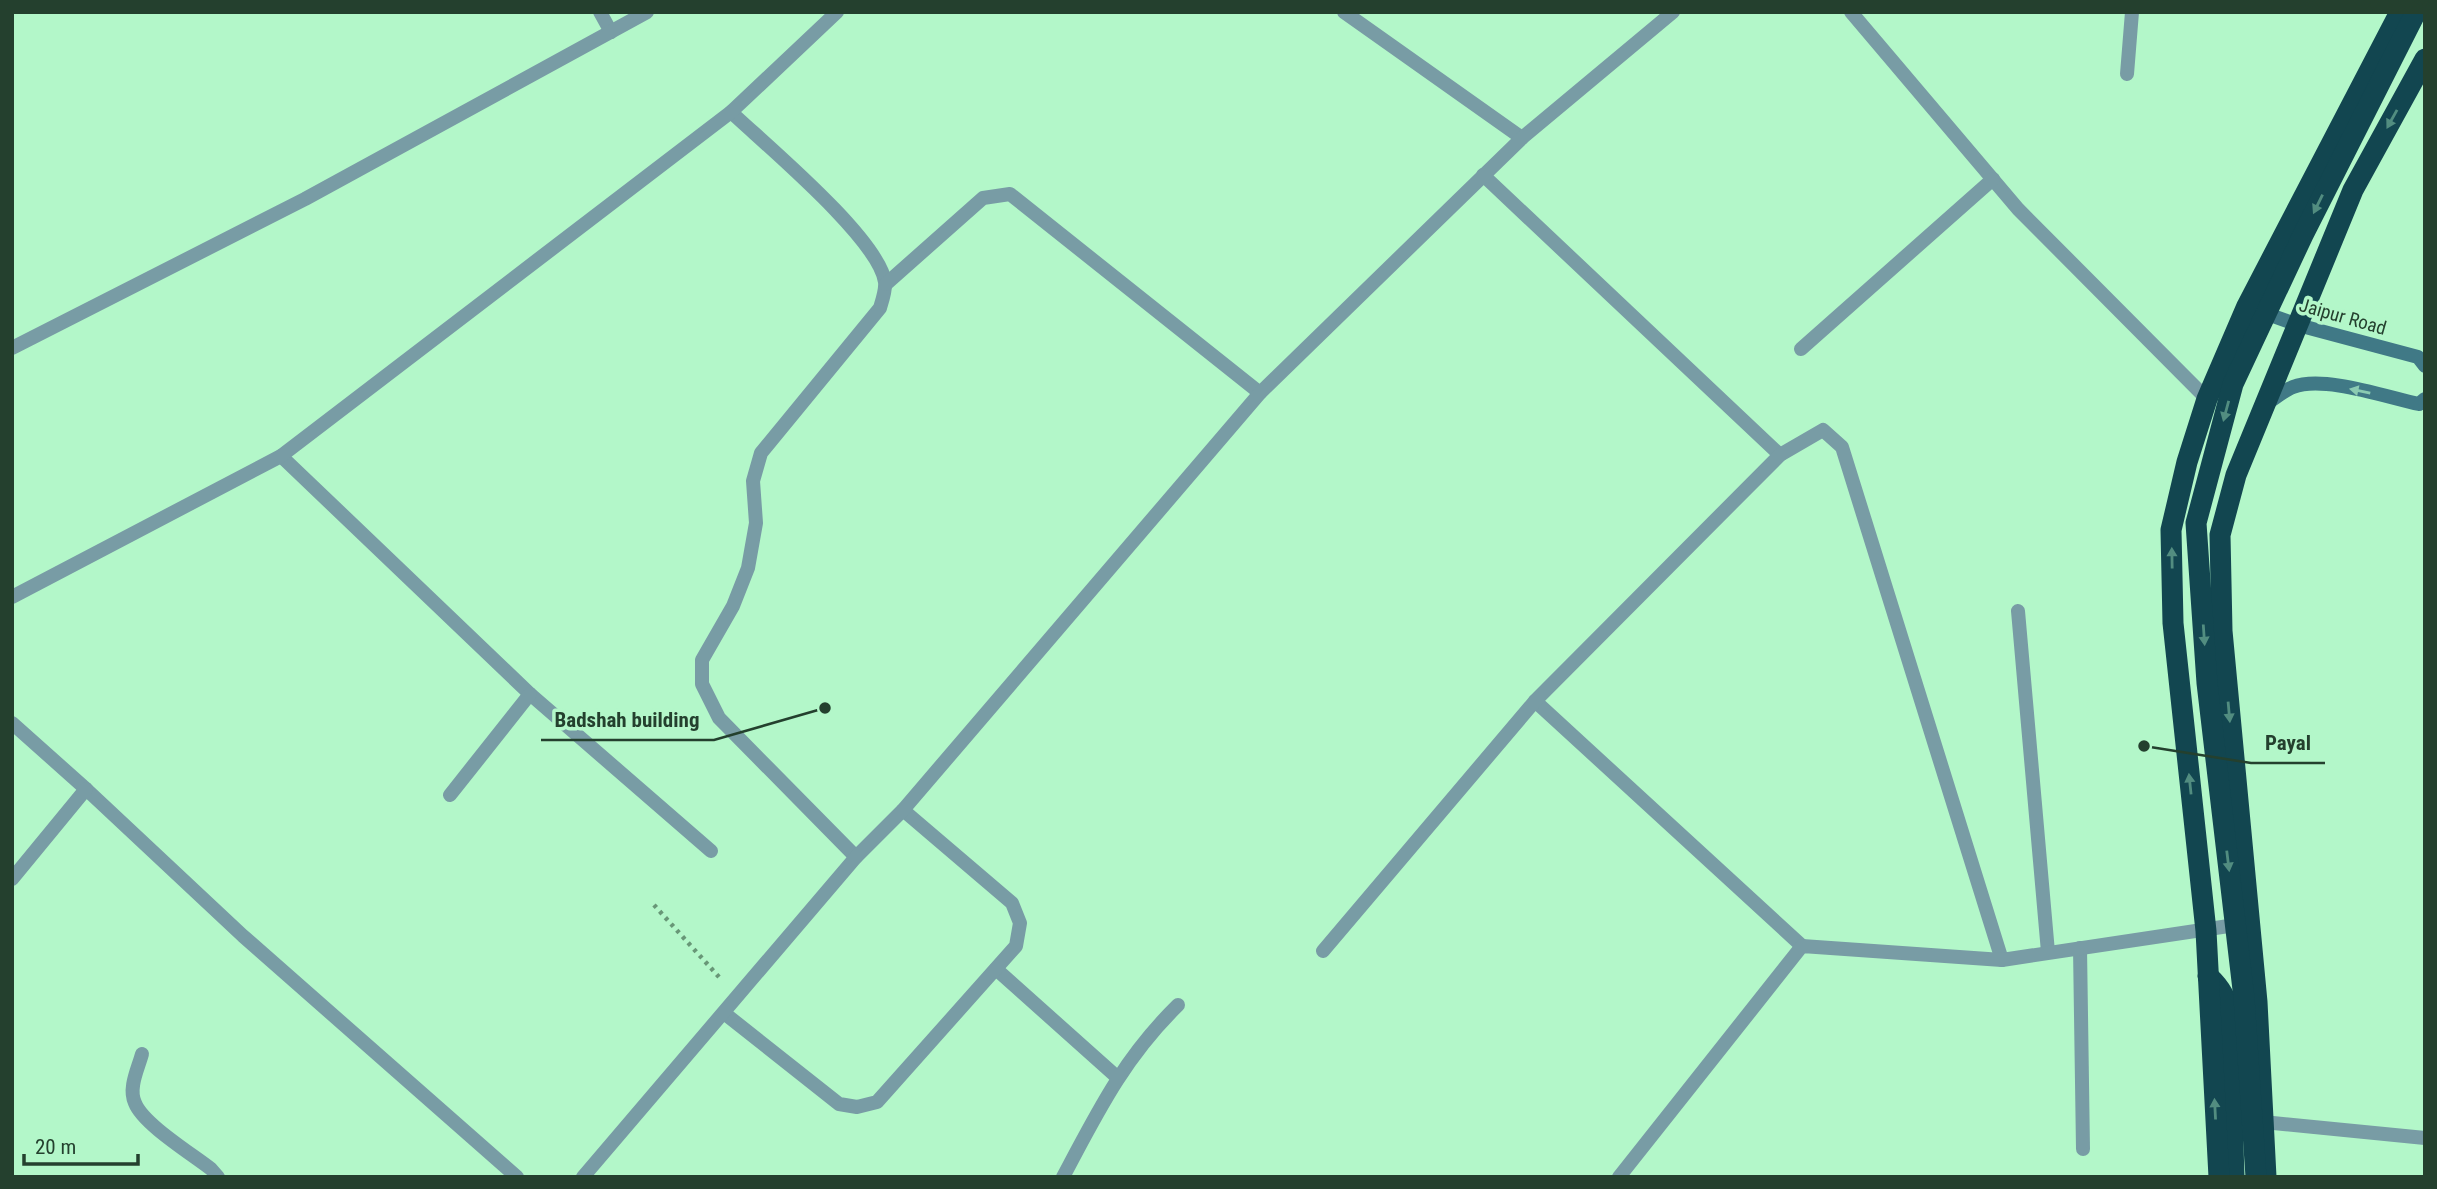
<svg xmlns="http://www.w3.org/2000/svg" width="2437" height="1189" font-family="'Roboto Condensed',sans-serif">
	<rect width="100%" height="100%" fill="#b3f7c9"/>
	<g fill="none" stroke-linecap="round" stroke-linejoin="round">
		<path stroke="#689777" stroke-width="4.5" stroke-dasharray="3.5 5" stroke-linecap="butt" d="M654 905 719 977"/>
		<path stroke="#789ca5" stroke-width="14" d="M2263 1122 2425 1138"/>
		<g stroke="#789ca5" stroke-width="14">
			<path d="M600 12 611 32"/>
			<path d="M1344 12 1522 138"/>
			<path d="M1851 12 2018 209 2207 399"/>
			<path d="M2127 74 2132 12"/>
			<path d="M731 112C766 145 879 239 885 282 886 290 882 301 880 308L761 453 753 481 756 523 748 568 733 606 702 660V684L719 718 856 857"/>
			<path d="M1483 175 1780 455"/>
			<path d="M886 284 983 198 1010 194 1260 393"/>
			<path d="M12 348 305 199 647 12"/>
			<path d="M1801 349 1993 179"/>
			<path d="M281 456 530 694 711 851"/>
			<path d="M12 597 281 456 731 112 837 12"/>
			<path d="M2018 611 2048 952"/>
			<path d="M1535 701 1802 946"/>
			<path d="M12 723 86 789 243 936 517 1177"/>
			<path d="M450 795 530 694"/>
			<path d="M12 879 86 789"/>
			<path d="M2080 948 2083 1149"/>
			<path d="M1323 951 1535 701 1780 455 1823 430 1842 447 2002 960"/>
			<path d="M996 969 1118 1078"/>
			<path d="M724 1013 839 1104 857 1107 877 1102 1016 946 1020 923 1012 903 903 810"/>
			<path d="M142 1054C138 1069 128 1088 135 1103 143 1124 192 1154 211 1169L218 1177"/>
			<path d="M583 1177 856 857 903 810 1260 393 1522 138 1673 12"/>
			<path d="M1063 1177C1098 1111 1124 1058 1178 1005"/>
			<path d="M1619 1177 1802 946 2002 960 2242 924"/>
		</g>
		<g stroke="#407986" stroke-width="14">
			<path d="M2259 311 2298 325 2418 357 2425 366"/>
			<path d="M2264 405C2273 400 2283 391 2293 387 2323 375 2386 397 2419 404L2425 399"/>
		</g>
		<g stroke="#124650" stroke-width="21">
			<path d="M2208 976C2222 989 2227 999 2229 1017L2234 1177"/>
			<path d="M2219 1177 2206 931 2173 623 2171 530 2187 462 2207 399 2247 306 2400 12"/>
			<path d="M2266 1177 2257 1002 2222 631 2220 535 2236 475 2353 190 2425 59"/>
		</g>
		<path stroke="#124650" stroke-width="21" d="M2256 1177 2244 998 2207 683 2196 523 2233 384 2303 235 2416 12"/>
	</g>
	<defs><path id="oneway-solid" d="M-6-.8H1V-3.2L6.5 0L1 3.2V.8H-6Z" transform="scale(1.75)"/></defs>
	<g fill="#528d80">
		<use href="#oneway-solid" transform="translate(2392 119) rotate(119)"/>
		<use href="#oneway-solid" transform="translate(2318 204) rotate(116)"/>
		<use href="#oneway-solid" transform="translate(2226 411) rotate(105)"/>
		<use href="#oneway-solid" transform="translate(2172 558) rotate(-91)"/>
		<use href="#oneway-solid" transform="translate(2204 635) rotate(86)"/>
		<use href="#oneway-solid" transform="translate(2229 712) rotate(85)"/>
		<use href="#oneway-solid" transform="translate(2190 784) rotate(-96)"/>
		<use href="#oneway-solid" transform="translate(2228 861) rotate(83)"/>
		<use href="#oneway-solid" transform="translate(2215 1109) rotate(-93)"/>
	</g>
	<use fill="#8bcbb2" href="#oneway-solid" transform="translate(2360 391) rotate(-168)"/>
	<g text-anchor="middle" stroke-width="7" stroke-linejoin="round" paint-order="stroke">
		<g font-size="19" fill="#24402e" stroke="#b3f7c9">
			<text transform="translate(2343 316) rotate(16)" y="7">Jaipur Road</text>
		</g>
	</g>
	<path fill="none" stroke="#24402e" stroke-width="2.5" d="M825 708L714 740H541M2144 746L2251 763H2325"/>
	<g fill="#24402e" stroke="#b3f7c9" stroke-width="2.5">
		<circle cx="825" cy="708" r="7"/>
		<circle cx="2144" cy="746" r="7"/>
	</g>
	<g font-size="21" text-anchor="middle" font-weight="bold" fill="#24402e" stroke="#b3f7c9" stroke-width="7" stroke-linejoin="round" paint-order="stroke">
		<text x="627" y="727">Badshah building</text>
		<text x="2288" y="750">Payal</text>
	</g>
	<rect width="2437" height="1189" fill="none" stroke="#24402e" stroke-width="28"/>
	<path d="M24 1154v10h114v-10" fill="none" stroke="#24402e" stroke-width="3.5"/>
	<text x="35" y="1154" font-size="21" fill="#24402e" stroke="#b3f7c9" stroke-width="5" paint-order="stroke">20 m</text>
</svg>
